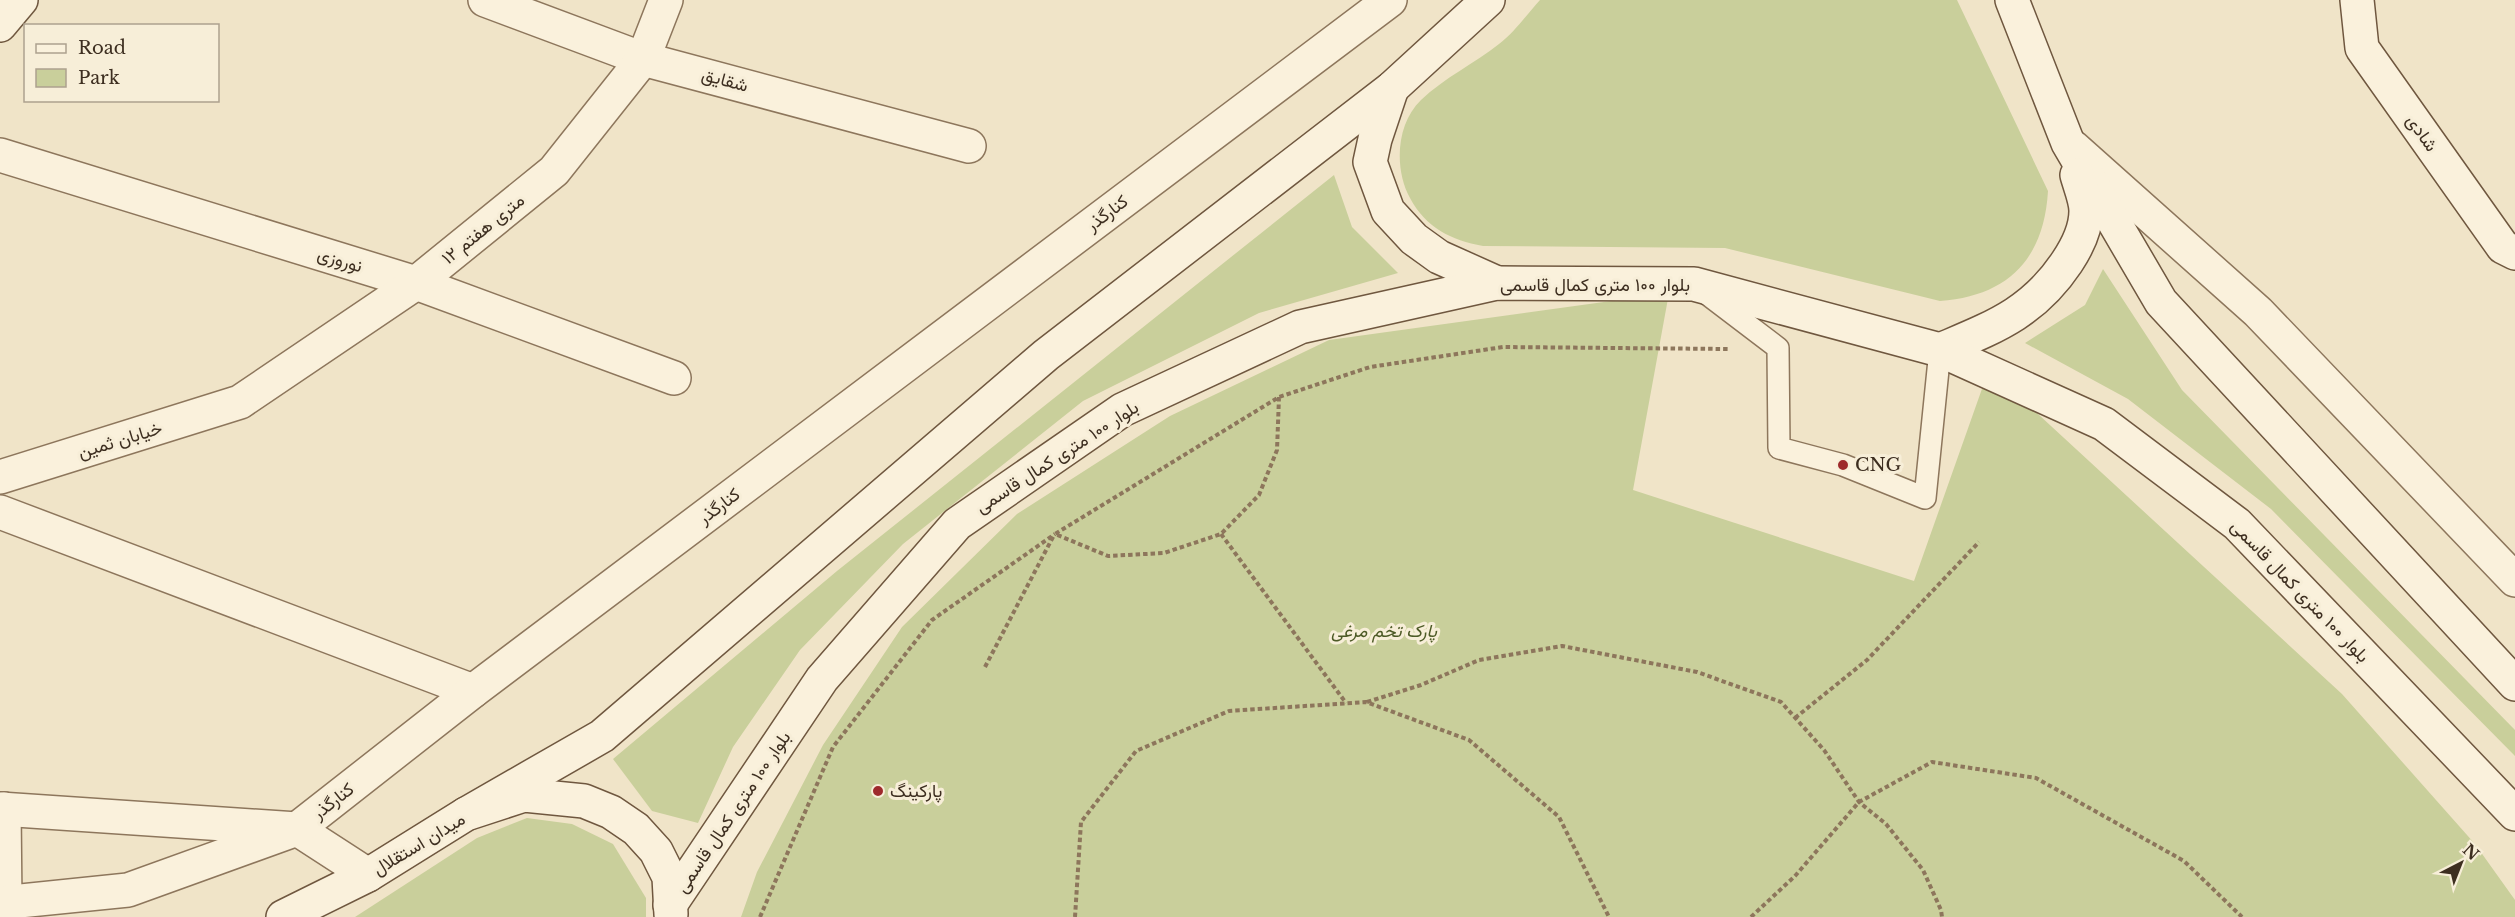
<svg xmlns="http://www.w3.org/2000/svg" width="2515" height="917" font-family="'Libre Baskerville',Vazirmatn,serif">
	<rect width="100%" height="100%" fill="#f0e4c8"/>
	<g fill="#c9cf9b">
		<path d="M1540 0H1957L2048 191C2044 259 2008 296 1940 301L1725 248 1483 246C1451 240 1426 228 1410 198 1394 169 1396 124 1421 100 1444 78 1475 63 1499 44 1515 32 1527 14 1540 0Z"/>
		<path d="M1334 175 1352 227 1398 273 1259 313 1083 401 903 544 800 650 733 747 698 823 652 811 613 759 837 571Z"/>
		<path d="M2103 269 2182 390 2515 730V756L2271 509 2128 399 2025 343 2085 305Z"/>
		<path d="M1669 293 1633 490 1914 581 1989 369 2342 694 2475 844 2515 900V917H741L757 872 823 745 902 627 1017 514 1170 416 1329 340Z"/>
		<path d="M527 818 572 824 613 844 646 898V917H355L477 838Z"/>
	</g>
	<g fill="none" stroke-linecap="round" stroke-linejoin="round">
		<defs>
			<path id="lane" d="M1707 294 1778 348 1779 448 1843 465 1925 498 1940 350"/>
			<g id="street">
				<path d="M485 0 643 59 969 146"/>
				<path d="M2073 147 2258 312 2515 580"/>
				<path d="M0 155 416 283 674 378"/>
				<path d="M0 477 240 402 416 283 554 171 643 59 666 0"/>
				<path d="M0 512 473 691"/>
				<path d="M0 809 297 829 368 875"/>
				<path d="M4 809 5 904"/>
				<path d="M0 903 128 890 297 829 473 691 1390 0"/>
			</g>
			<g id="secondary">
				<path d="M2012 0 2068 143 2161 302 2515 684"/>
				<path d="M2357 0 2362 48 2503 247 2515 253"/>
				<path d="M0 25 21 0"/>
				<path d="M1392 88 1375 139 1370 162 1388 211 1414 239 1439 257 1497 283"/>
				<path d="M1940 350C1994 327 2033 313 2067 262 2077 247 2086 230 2086 211 2086 200 2080 186 2077 175"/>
				<path d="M466 814 602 736 1046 355 1392 88 1488 0"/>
				<path d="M670 905 822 679 957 524 1122 410 1300 327 1497 283 1694 284 1940 350 2104 424 2237 524 2515 814"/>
				<path d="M283 917 368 875 466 814 524 795 584 801 611 812 636 829 656 851 669 877 671 914"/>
			</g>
		</defs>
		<use href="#lane" stroke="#8d765c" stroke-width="24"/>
		<use href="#street" stroke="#8d765c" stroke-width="36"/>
		<use href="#secondary" stroke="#6f573f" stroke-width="36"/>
		<g stroke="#8d765c" stroke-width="4" stroke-dasharray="4.5 3" stroke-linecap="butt">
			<path d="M1279 397 1277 450 1259 495 1221 534 1164 553 1108 556 1055 534 1279 397 1370 367 1503 347 1728 349"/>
			<path d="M1221 534 1346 703"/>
			<path d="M985 667 1054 535"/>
			<path d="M1367 702 1421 685 1479 660 1562 646 1697 672 1781 702 1824 750 1859 802 1886 824 1923 870 1941 910 1942 917"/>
			<path d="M1795 718 1867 660 1979 542"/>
			<path d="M760 917 833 747 932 620 1055 534"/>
			<path d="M1075 917 1081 822 1136 751 1229 711 1366 702 1469 740 1559 817 1609 917"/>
			<path d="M1751 917 1795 876 1859 802 1932 762 2036 778 2184 861 2242 917"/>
		</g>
		<use href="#lane" stroke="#faf1dc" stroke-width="21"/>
		<use href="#street" stroke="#faf1dc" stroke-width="33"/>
		<use href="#secondary" stroke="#faf1dc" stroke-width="33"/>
	</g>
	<g fill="#9e2a2b" stroke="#f7eed8" stroke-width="2">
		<circle cx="1843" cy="465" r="6"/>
		<circle cx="878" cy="791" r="6"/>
	</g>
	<g text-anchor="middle" stroke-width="6" stroke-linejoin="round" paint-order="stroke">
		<g font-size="18" fill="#3d2e20" stroke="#f7eed8">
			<text transform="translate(725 80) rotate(15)" y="6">شقایق</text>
			<text transform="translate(2422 133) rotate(55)" y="6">شادی</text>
			<text transform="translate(1107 213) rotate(-37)" y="6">کنارگذر</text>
			<text transform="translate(483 229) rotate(-39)" y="6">۱۲ متری هفتم</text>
			<text transform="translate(340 260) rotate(17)" y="6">نوروزی</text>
			<text x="1595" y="291">بلوار ۱۰۰ متری کمال قاسمی</text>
			<text transform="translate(120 440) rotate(-17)" y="6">خیابان ثمین</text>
			<text transform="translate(1057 457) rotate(-33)" y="6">بلوار ۱۰۰ متری کمال قاسمی</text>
			<text transform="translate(719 506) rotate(-37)" y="6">کنارگذر</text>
			<text transform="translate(2300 591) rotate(46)" y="6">بلوار ۱۰۰ متری کمال قاسمی</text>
			<text transform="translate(333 801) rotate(-38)" y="6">کنارگذر</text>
			<text transform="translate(733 812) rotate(-56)" y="6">بلوار ۱۰۰ متری کمال قاسمی</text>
			<text transform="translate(419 844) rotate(-31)" y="6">میدان استقلال</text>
		</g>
		<g font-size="18" fill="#3d2e20" stroke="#f7eed8" text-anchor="start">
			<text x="1855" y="471">CNG</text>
			<text x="890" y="797">پارکینگ</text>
		</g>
		<g font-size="18" font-style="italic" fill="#4d5a26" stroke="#f7eed8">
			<text x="1384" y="637">پارک تخم مرغی</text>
		</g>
	</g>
	<rect x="24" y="24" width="195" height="78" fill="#f7eed8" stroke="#ada18e" stroke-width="1.5"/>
	<rect x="36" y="44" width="30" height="9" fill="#faf1dc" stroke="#ada18e" stroke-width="1.5"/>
	<text x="78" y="54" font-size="18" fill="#3d2e20">Road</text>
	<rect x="36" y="69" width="30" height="18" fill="#c9cf9b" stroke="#ada18e" stroke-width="1.5"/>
	<text x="78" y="84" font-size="18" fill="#3d2e20">Park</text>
	<g transform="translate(2461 863) rotate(42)" stroke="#f7eed8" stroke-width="4.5" paint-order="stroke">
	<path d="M0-4.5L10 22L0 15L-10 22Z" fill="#3d2e20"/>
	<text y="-9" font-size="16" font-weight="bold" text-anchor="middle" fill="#3d2e20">N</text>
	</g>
</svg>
